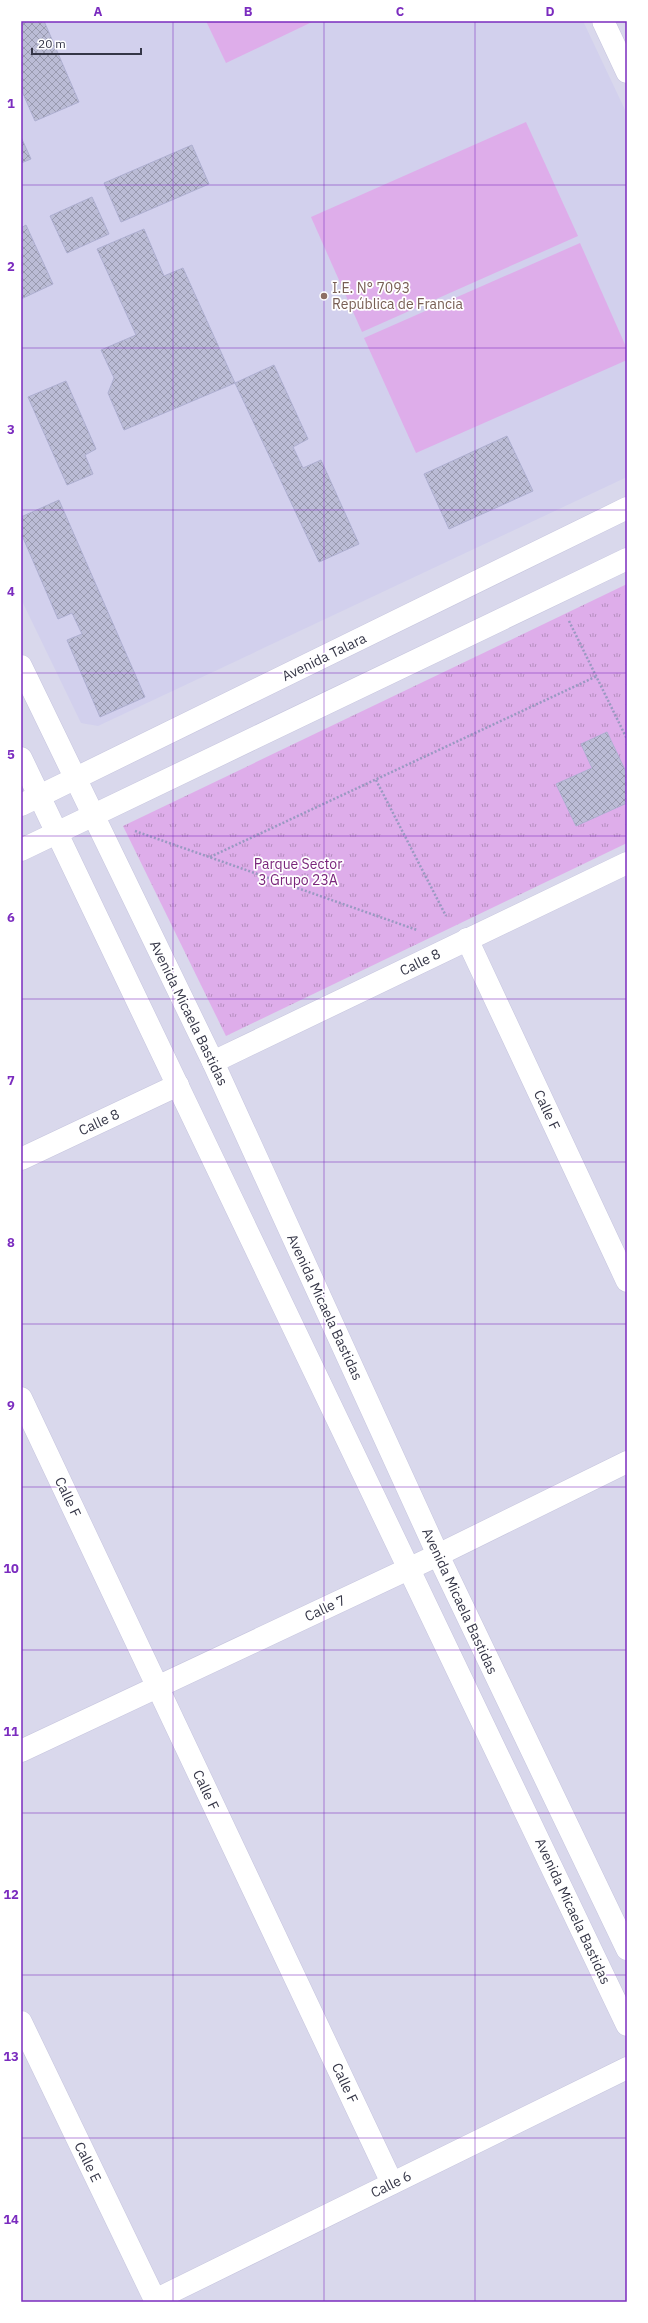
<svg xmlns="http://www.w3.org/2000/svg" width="648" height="2323" font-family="'IBM Plex Sans',sans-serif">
	<defs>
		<pattern id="grass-tufts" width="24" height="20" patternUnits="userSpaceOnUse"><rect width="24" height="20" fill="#deadea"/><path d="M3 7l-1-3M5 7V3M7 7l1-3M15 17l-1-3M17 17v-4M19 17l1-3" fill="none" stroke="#b58ebf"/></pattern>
		<pattern id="building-cross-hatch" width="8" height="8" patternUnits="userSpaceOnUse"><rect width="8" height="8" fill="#bbbcd6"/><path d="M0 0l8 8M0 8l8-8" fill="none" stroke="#999aaf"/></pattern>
	</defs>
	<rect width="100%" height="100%" fill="#e7e6f4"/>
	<rect fill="#d9d8ec" x="21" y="21" width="606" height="2281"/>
	<path fill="#d2d0ed" d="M21 21H583L627 114V477L98 726 81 723 21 599Z"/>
	<path fill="url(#grass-tufts)" d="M627 584V843L226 1036 123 826Z"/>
	<g fill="#deadea">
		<path d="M206 21H314L226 63Z"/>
		<path d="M526 122 578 236 362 332 311 217Z"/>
		<path d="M580 243 627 349V360L416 453 364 338Z"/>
	</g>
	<g fill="url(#building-cross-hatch)" stroke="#aeafd1">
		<path d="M21 21H44L79 102 35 121 21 89Z"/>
		<path d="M21 137 31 159 21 163Z"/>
		<path d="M192 145 209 184 121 222 104 183Z"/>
		<path d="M92 197 109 234 67 253 50 216Z"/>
		<path d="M26 225 53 284 21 299V228Z"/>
		<path d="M144 229 164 276 183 268 235 383 124 430 108 393 114 378 101 350 136 335 97 249Z"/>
		<path d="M274 365 308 439 293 447 303 468 321 460 359 544 319 562 235 383Z"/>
		<path d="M66 381 96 449 85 455 93 474 67 485 28 397Z"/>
		<path d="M507 436 533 491 449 529 424 474Z"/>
		<path d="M59 500 145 697 100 717 67 640 82 634 72 613 58 619 21 533V517Z"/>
		<path d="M607 732 627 774V803L576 826 556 784 592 768 581 744Z"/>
	</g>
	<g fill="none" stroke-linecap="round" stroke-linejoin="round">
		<defs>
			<g id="minor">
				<path d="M603 21 627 72"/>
				<path d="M467 939 627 1281"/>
				<path d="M213 1062 627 863"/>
				<path d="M21 1159 178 1085"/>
				<path d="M21 1398 392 2183"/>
				<path d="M21 1751 438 1555 627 1462"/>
				<path d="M21 2022 156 2302"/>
				<path d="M155 2300 627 2068"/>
			</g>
			<g id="tertiary">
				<path d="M21 666 213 1062 438 1555 627 1949"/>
				<path d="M21 758 627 2025"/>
				<path d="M21 805 627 508"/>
				<path d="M21 850 627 559"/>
			</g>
		</defs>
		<use href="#minor" stroke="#c6c5de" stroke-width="23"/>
		<use href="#tertiary" stroke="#c6c5de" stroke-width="23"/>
		<g stroke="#9a99c2" stroke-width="2.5" stroke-dasharray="2 2" stroke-linecap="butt">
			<path d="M569 621 627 739"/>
			<path d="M376 780 446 916"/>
			<path d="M135 831 417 930"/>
			<path d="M210 857 597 676"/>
		</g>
		<use href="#minor" stroke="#fff" stroke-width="22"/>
		<use href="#tertiary" stroke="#fff" stroke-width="22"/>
	</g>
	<path fill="none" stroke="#7b2cbf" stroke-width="1" stroke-opacity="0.55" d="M173 21V2302M324 21V2302M475 21V2302M21 185H627M21 348H627M21 510H627M21 673H627M21 836H627M21 999H627M21 1162H627M21 1324H627M21 1487H627M21 1650H627M21 1813H627M21 1975H627M21 2138H627"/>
	<circle fill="#8d6e63" stroke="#fff" stroke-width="1.5" cx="324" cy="296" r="4"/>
	<g text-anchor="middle" stroke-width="3.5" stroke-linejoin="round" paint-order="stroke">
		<g font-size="14" fill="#785e54" stroke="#fff" text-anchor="start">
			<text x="332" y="293">I.E. N° 7093<tspan x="332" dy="16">República de Francia</tspan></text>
		</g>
		<g font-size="14" fill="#353647" stroke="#fff">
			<text transform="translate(324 657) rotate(-26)" y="5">Avenida Talara</text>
			<text transform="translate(420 962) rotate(-26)" y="5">Calle 8</text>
			<text transform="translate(189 1013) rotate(64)" y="5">Avenida Micaela Bastidas</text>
			<text transform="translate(547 1110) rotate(65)" y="5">Calle F</text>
			<text transform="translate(99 1122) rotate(-25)" y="5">Calle 8</text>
			<text transform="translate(325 1307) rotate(65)" y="5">Avenida Micaela Bastidas</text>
			<text transform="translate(68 1497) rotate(65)" y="5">Calle F</text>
			<text transform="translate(460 1601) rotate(65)" y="5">Avenida Micaela Bastidas</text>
			<text transform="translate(325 1608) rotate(-25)" y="5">Calle 7</text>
			<text transform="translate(206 1790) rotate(65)" y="5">Calle F</text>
			<text transform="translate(573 1911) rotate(65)" y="5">Avenida Micaela Bastidas</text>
			<text transform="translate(345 2083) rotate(65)" y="5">Calle F</text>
			<text transform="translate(88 2162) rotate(64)" y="5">Calle E</text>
			<text transform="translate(391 2184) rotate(-26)" y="5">Calle 6</text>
		</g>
		<g font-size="14" fill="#7a267b" stroke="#fff">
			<text x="298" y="869">Parque Sector<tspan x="298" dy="16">3 Grupo 23A</tspan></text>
		</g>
	</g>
	<rect width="648" height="2323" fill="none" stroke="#ffffff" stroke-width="44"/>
	<path d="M32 48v6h109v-6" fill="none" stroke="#353647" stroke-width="2"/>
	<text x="38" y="48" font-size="12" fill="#353647" stroke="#ffffff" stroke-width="3" paint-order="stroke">20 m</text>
	<rect x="22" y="22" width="604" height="2279" fill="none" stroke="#7b2cbf" stroke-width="1.5"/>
	<g font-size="13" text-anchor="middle" font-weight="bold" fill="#7b2cbf">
		<text x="98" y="16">A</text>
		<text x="248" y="16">B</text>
		<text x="400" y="16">C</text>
		<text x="550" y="16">D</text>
		<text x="11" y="108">1</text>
		<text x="11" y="271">2</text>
		<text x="11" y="434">3</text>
		<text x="11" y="596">4</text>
		<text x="11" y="759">5</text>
		<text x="11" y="922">6</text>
		<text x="11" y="1085">7</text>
		<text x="11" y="1247">8</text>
		<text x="11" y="1410">9</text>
		<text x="11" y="1573">10</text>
		<text x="11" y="1736">11</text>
		<text x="11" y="1899">12</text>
		<text x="11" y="2061">13</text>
		<text x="11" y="2224">14</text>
	</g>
</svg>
